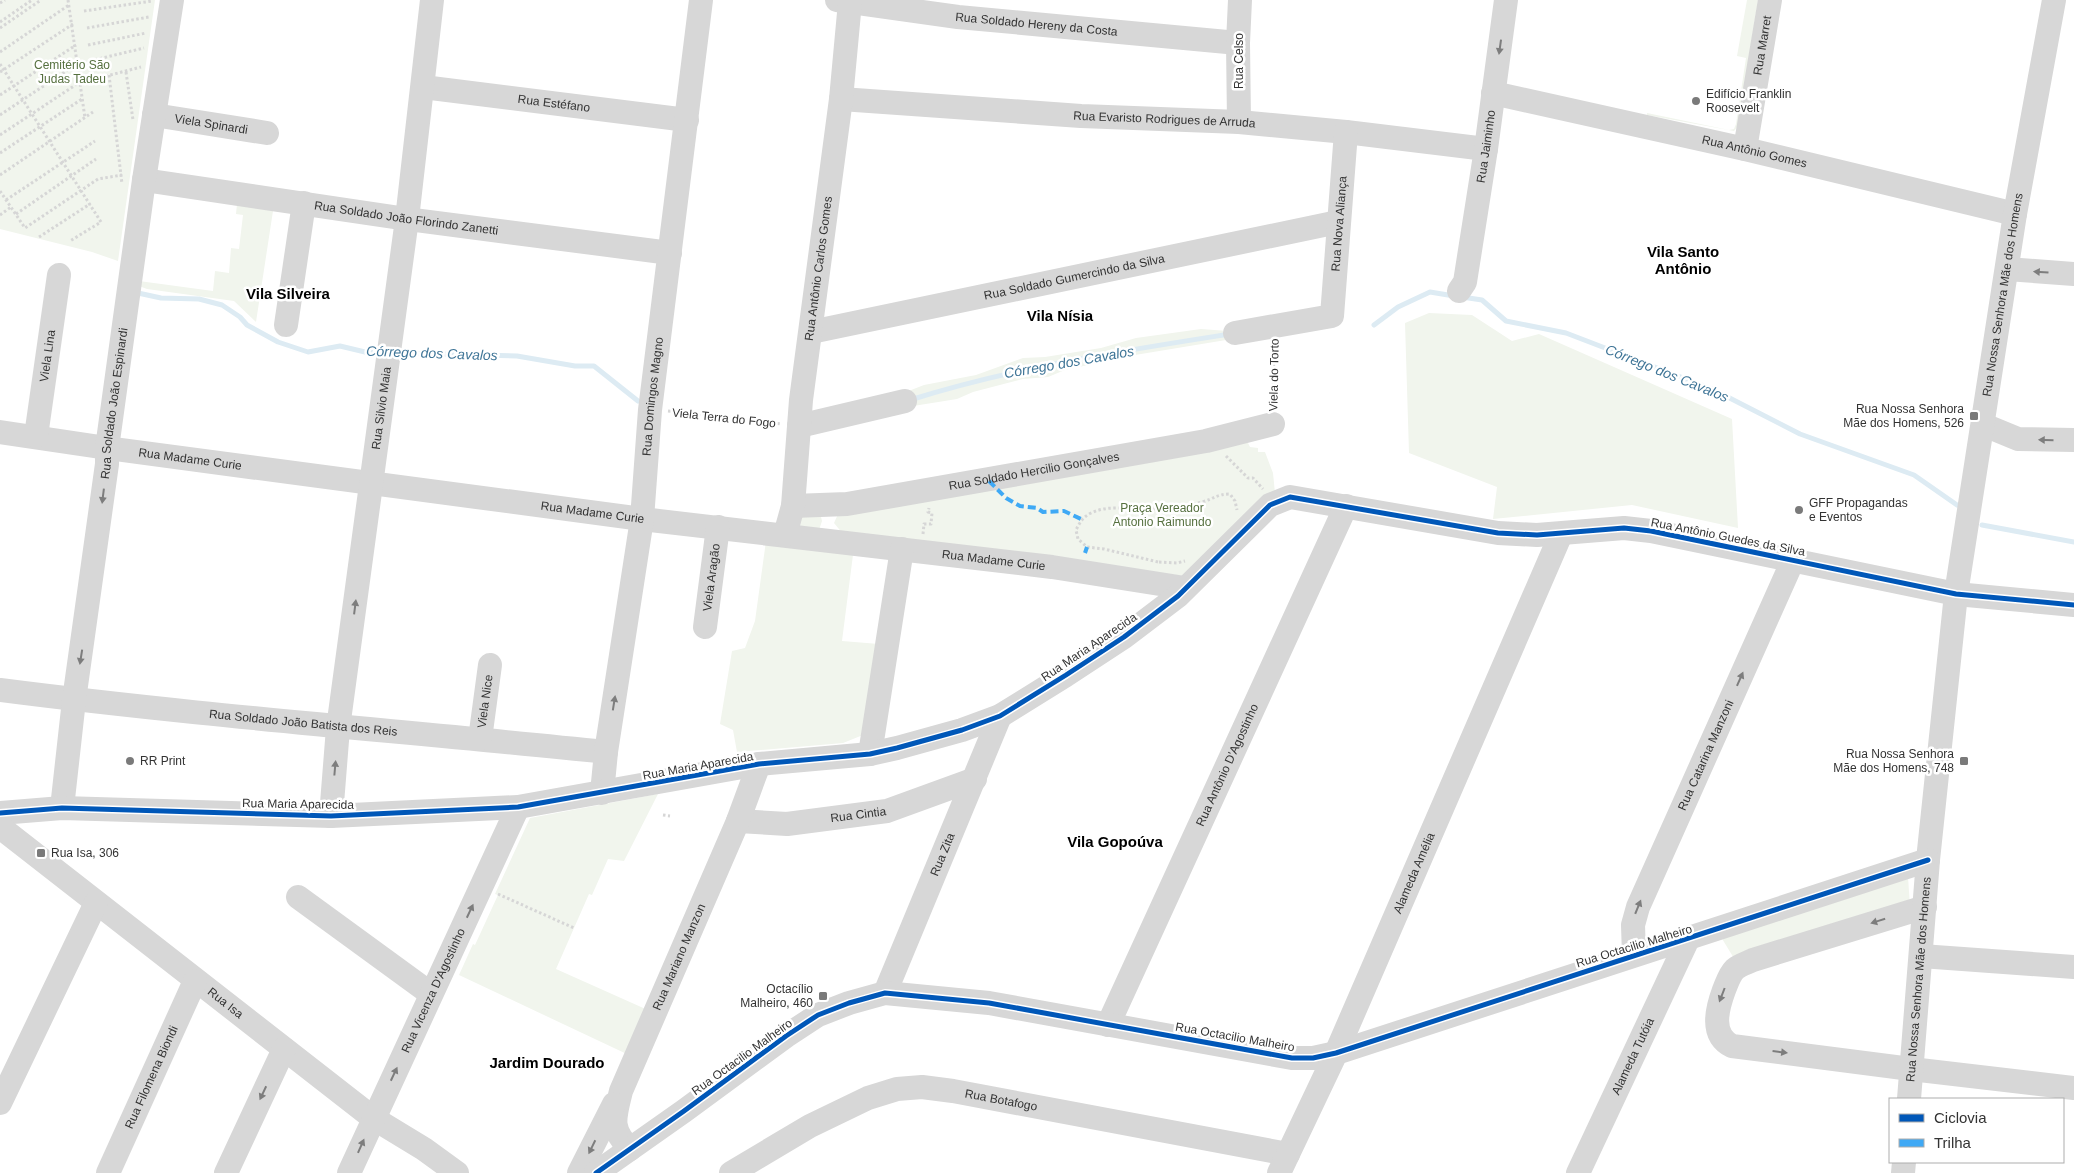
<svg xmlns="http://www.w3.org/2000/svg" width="2074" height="1173" font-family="Helvetica,sans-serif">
	<rect width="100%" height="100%" fill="#fff"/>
	<g fill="#f1f5ed">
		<path d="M0 0H155L118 261 92 252 0 229Z"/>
		<path d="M1747 0H1758L1738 126 1734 131 1647 115V113L1729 130 1734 129 1736 124 1746 58 1737 56Z"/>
		<path d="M237 204 273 211 256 322 234 301 147 289 139 286V281L213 291 215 271 229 273 231 248 239 249 243 215 236 214Z"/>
		<path d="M1429 313 1472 315 1512 341 1539 334 1732 419 1738 528 1632 505 1493 519 1497 487 1409 453 1405 323Z"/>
		<path d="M1201 329 1228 331 1226 340 1135 355 1065 370 1048 377 1023 379 973 392 957 399 907 407 906 392 924 385 976 375 1023 358 1045 357 1101 348 1136 338Z"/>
		<path d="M1245 437 1250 447 1258 448V452H1265L1273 473 1275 493 1184 576 843 534 834 523 839 512Z"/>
		<path d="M794 516 821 517 822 521 819 530 803 535Z"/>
		<path d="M766 541 854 547 842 641 879 644 863 735 843 743 737 752 733 730 720 724 732 651 745 648 755 621Z"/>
		<path d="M658 794 624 861 608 859 592 895 589 894 556 969 650 1011 631 1056 459 975 473 944 475 945 498 895 495 894 530 818Z"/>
		<path d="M1908 877 1910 906 1735 960 1721 937Z"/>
	</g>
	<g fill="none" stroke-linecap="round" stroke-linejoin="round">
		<g stroke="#ddebf3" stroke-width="5">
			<path d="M138 293 161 298 199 299 222 305 240 317 247 325 278 342 308 352 340 346 365 352 384 353"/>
			<path d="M1462 297 1482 300 1506 321 1566 333 1712 389 1800 434 1914 475 1957 505"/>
			<path d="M1374 325 1398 307 1430 292 1454 296"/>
			<path d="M395 353 517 356 575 366H594L638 401"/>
			<path d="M910 400C1015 367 1122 351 1230 334"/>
			<path d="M1982 525 2074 542"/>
		</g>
		<g stroke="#d6d6d6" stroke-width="3" stroke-dasharray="2.5 2.5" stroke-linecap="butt">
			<path d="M68 0 85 118"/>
			<path d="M0 3 5 0"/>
			<path d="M84 11 152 1"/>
			<path d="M0 22 32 0"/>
			<path d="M0 28 41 0"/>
			<path d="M87 28 149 17"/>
			<path d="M88 45 146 33"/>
			<path d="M0 52 69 5"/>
			<path d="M90 61 144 48"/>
			<path d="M0 64 101 222 70 241"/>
			<path d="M0 72 73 24"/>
			<path d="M126 72 133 120"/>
			<path d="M109 75 122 184"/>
			<path d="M91 80 141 67"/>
			<path d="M0 95 76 45"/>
			<path d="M0 115 78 63"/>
			<path d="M0 135 80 82"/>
			<path d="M0 153 82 99"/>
			<path d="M0 175 93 112"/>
			<path d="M0 191 25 228 98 179 122 175"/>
			<path d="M6 200 95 141"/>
			<path d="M16 214 96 159"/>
			<path d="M0 215 11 207"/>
			<path d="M39 237 90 204"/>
			<path d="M1273 406 1274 344"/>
			<path d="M668 411 781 424"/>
			<path d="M1226 456 1248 478H1253L1263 489"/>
			<path d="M923 534 924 524H931L932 513 928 512 929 508"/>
			<path d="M1158 562 1104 549 1087 547 1078 539 1076 530C1080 522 1083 517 1091 513 1110 504 1129 510 1148 509 1165 509 1185 506 1202 502 1213 499 1217 494 1230 494L1235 501 1237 510"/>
			<path d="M1159 562 1177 563 1185 561"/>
			<path d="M663 815 670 816"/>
			<path d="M498 894 574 928"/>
		</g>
		<g stroke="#d7d7d7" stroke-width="24">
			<path id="s1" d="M837 0 958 17 1238 43"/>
			<path id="s2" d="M423 87 687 120"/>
			<path id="s3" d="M1493 93 1745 149 2015 214"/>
			<path id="s4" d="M841 99 1081 116 1239 122 1346 132 1486 149"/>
			<path id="s5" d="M154 115 267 133"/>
			<path d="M1239 122 1238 43 1240 0"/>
			<path id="s6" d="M1745 149 1770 0"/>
			<path id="s7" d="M144 180 407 219 670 253"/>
			<path d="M2007 269 2074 274"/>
			<path id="s8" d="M1459 291 1465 282 1486 149 1506 0"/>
			<path d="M286 325 304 203"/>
			<path id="s9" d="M811 332 1338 222"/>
			<path id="s10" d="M1235 333 1332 316 1346 132"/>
			<path d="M1984 425 2018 439 2074 440"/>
			<path d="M799 426 905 401"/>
			<path id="s11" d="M0 432 107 448 642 519 1052 567 1185 588"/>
			<path id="s12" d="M36 436 59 275"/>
			<path id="s13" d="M793 506 847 504 1206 441 1273 424"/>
			<path id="s14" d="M785 535 793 506 801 400 841 99 850 2"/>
			<path id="s15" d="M705 627 718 527"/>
			<path id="s16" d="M0 690C202 716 404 731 606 752"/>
			<path id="s17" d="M480 739 490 665"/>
			<path d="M870 754 902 549"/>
			<path id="s18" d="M602 793 606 752 642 519 650 410 701 0"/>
			<path id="s19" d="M62 808 74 700 107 464V448L144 180 172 0"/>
			<path d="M0 813 62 808 331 816 518 807 759 764 870 754 897 748 962 730 1000 716 1066 675 1124 637 1178 596 1270 505 1290 497 1498 533 1537 535 1624 528 1651 531 1956 594 2074 605"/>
			<path id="s20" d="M331 816 338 728 407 219 432 0"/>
			<path id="s21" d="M738 821 787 824 887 811 975 779"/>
			<path id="s22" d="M0 827 373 1118 424 1149 457 1173"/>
			<path d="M298 897 431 994"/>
			<path d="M1925 907 1753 960C1747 963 1740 965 1735 969 1729 975 1727 983 1724 990 1717 1009 1710 1035 1732 1046L1911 1069 2074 1088"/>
			<path id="s23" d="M1634 955 1633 925 1638 907 1793 560"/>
			<path d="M1921 956 2074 967"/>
			<path id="s24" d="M885 993 1000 716"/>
			<path id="s25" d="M1108 1025 1346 506"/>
			<path id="s26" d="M1909 1099 1928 860 1956 594 2015 214 2054 0"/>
			<path d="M0 1103 96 903"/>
			<path id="s27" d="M630 1149C609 1128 615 1117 621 1091L738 821 759 764"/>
			<path id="s28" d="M108 1173 195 981"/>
			<path d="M226 1173 284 1049"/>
			<path id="s29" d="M349 1173 518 807"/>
			<path d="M579 1173 614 1104"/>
			<path d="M596 1173 684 1111 786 1036 818 1015 849 1003 885 993 989 1003 1292 1058H1313L1336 1053 1928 860"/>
			<path id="s30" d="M731 1173 810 1126 868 1098 897 1089 922 1087 953 1091 1288 1154"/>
			<path id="s31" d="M1279 1173 1336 1053 1561 534"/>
			<path id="s32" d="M1578 1173 1688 939"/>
			<path d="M1903 1173 1904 1162"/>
		</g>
		<g stroke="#3fa9f5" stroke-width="4" stroke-dasharray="8 4" stroke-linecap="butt">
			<path d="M989 481 1006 498 1020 506 1037 508 1043 512 1064 511 1081 519"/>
			<path d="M1085 553 1087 547"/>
		</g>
		<defs>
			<g id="cycleway">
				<path d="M0 813 62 808 331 816 518 807 759 764 870 754 897 748 962 730 1000 716 1066 675 1124 637 1178 596 1270 505 1290 497 1498 533 1537 535 1624 528 1651 531 1956 594 2074 605"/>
				<path d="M596 1173 684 1111 786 1036 818 1015 849 1003 885 993 989 1003 1292 1058H1313L1336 1053 1928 860"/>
			</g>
		</defs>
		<use href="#cycleway" stroke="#fff" stroke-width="8"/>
		<use href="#cycleway" stroke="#0057b8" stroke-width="5"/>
	</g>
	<defs><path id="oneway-solid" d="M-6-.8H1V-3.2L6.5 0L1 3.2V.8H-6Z" transform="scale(1.25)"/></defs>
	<g fill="#7d7d7d">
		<use href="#oneway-solid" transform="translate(1500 47) rotate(98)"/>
		<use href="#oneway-solid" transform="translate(2041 272) rotate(-176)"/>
		<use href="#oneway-solid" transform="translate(2046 440) rotate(-179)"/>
		<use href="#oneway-solid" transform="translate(103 496) rotate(97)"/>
		<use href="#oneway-solid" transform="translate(355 607) rotate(-83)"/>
		<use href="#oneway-solid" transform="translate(81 657) rotate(99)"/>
		<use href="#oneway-solid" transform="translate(1740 679) rotate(-66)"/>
		<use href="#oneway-solid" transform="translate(614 703) rotate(-81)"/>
		<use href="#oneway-solid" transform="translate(335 768) rotate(-85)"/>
		<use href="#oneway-solid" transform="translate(1638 907) rotate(-68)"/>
		<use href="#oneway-solid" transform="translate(470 911) rotate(-65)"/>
		<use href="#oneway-solid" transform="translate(1878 921) rotate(163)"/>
		<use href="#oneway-solid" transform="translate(1722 995) rotate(111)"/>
		<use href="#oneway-solid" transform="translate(1780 1052) rotate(7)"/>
		<use href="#oneway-solid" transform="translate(394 1074) rotate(-65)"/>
		<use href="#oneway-solid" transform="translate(263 1093) rotate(115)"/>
		<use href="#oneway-solid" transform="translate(361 1146) rotate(-66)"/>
		<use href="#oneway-solid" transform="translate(592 1147) rotate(116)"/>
	</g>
	<g fill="#7a7a7a" stroke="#fff" stroke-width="2">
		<circle cx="1696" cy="101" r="5"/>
		<rect x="1969" y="411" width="10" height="10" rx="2.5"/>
		<circle cx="1799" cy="510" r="5"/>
		<circle cx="130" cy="761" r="5"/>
		<rect x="1959" y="756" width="10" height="10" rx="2.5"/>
		<rect x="36" y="848" width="10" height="10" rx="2.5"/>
		<rect x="818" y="991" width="10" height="10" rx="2.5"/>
	</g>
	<g text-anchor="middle" stroke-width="5" stroke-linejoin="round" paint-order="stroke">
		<g font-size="12" fill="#333" stroke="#fff">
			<text dy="4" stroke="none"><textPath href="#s1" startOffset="201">Rua Soldado Hereny da Costa</textPath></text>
			<text dy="4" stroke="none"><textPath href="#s6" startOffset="105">Rua Marret</textPath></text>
			<text transform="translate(1239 61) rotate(-90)" y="4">Rua Celso</text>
			<text dy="4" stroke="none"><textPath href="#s2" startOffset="132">Rua Estéfano</textPath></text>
			<text dy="4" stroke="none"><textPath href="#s4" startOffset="324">Rua Evaristo Rodrigues de Arruda</textPath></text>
			<text dy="4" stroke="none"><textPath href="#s5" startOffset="58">Viela Spinardi</textPath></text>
			<text dy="4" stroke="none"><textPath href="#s8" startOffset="148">Rua Jaiminho</textPath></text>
			<text dy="4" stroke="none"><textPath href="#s3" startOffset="268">Rua Antônio Gomes</textPath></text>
			<text dy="4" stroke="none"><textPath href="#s7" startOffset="265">Rua Soldado João Florindo Zanetti</textPath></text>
			<text dy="4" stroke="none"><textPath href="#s10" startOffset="191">Rua Nova Aliança</textPath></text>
			<text dy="4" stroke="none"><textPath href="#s14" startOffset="269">Rua Antônio Carlos Gomes</textPath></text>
			<text dy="4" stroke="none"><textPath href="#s9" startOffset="269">Rua Soldado Gumercindo da Silva</textPath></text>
			<text dy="4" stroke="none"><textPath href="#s26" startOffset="810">Rua Nossa Senhora Mãe dos Homens</textPath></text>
			<text dy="4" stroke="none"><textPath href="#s12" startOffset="81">Viela Lina</textPath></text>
			<text transform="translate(1274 375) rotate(-89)" y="4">Viela do Torto</text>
			<text dy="4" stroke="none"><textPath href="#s18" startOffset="400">Rua Domingos Magno</textPath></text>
			<text dy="4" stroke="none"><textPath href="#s19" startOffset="408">Rua Soldado João Espinardi</textPath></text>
			<text dy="4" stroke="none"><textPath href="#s20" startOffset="411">Rua Silvio Maia</textPath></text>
			<text transform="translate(724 418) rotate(6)" y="4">Viela Terra do Fogo</text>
			<text dy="4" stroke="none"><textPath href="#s11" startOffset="192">Rua Madame Curie</textPath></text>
			<text dy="4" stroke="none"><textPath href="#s13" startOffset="244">Rua Soldado Hercilio Gonçalves</textPath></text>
			<text dy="4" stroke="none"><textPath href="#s11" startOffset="598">Rua Madame Curie</textPath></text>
			<text transform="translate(1728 537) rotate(11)" y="4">Rua Antônio Guedes da Silva</text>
			<text dy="4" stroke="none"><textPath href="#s11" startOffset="1002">Rua Madame Curie</textPath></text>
			<text dy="4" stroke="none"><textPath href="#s15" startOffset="50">Viela Aragão</textPath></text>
			<text transform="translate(1089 647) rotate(-34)" y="4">Rua Maria Aparecida</text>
			<text dy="4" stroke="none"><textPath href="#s17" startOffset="38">Viela Nice</textPath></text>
			<text dy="4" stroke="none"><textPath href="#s16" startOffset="305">Rua Soldado João Batista dos Reis</textPath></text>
			<text dy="4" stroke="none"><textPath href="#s23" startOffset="215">Rua Catarina Manzoni</textPath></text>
			<text dy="4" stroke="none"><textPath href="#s25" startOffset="286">Rua Antônio D'Agostinho</textPath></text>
			<text transform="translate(698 766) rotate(-10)" y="4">Rua Maria Aparecida</text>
			<text transform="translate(298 804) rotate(1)" y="4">Rua Maria Aparecida</text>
			<text dy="4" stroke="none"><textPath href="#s21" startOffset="121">Rua Cintia</textPath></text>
			<text dy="4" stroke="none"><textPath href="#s24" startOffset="150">Rua Zita</textPath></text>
			<text dy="4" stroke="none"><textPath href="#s31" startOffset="329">Alameda Amélia</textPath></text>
			<text transform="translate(1634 946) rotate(-17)" y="4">Rua Octacilio Malheiro</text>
			<text dy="4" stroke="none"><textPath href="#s27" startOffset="209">Rua Mariano Manzon</textPath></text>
			<text dy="4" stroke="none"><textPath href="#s26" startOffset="120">Rua Nossa Senhora Mãe dos Homens</textPath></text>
			<text dy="4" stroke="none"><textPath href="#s29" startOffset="201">Rua Vicenza D'Agostinho</textPath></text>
			<text dy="4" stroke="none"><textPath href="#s22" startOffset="286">Rua Isa</textPath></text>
			<text transform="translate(1235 1037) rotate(10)" y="4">Rua Octacilio Malheiro</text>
			<text dy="4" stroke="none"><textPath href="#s32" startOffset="129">Alameda Tutóia</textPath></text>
			<text transform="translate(742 1057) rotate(-36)" y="4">Rua Octacilio Malheiro</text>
			<text dy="4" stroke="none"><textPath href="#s28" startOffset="105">Rua Filomena Biondi</textPath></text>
			<text dy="4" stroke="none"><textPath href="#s30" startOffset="292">Rua Botafogo</textPath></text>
		</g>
		<g font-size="12" fill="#56703f" stroke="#fff">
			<text x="72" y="69">Cemitério São<tspan x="72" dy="14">Judas Tadeu</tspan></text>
			<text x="1162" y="512">Praça Vereador<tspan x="1162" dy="14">Antonio Raimundo</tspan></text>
		</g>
		<g font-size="12" fill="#333" stroke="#fff" text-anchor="start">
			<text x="1706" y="98">Edifício Franklin<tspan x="1706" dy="14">Roosevelt</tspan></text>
			<text x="1964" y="413" text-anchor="end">Rua Nossa Senhora<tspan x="1964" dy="14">Mãe dos Homens, 526</tspan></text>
			<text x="1809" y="507">GFF Propagandas<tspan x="1809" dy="14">e Eventos</tspan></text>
			<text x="1954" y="758" text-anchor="end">Rua Nossa Senhora<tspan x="1954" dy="14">Mãe dos Homens, 748</tspan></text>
			<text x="140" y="765">RR Print</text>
			<text x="51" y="857">Rua Isa, 306</text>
			<text x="813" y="993" text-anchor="end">Octacílio<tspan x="813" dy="14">Malheiro, 460</tspan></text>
		</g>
		<g font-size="14" font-style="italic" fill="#3f7597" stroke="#fff">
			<text transform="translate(432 353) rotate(2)" y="5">Córrego dos Cavalos</text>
			<text transform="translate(1069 362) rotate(-10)" y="5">Córrego dos Cavalos</text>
			<text transform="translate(1667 373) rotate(22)" y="5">Córrego dos Cavalos</text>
		</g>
		<g font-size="15" font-weight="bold" fill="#000" stroke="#fff">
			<text x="1683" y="257">Vila Santo<tspan x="1683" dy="17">Antônio</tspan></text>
			<text x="288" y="299">Vila Silveira</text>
			<text x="1060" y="321">Vila Nísia</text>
			<text x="1115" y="847">Vila Gopoúva</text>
			<text x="547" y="1068">Jardim Dourado</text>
		</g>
	</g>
	<rect x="1889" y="1098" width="175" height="65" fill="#ffffff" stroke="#adadad"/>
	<rect x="1899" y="1114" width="25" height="8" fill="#0057b8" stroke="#adadad"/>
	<text x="1934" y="1123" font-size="15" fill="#333333">Ciclovia</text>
	<rect x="1899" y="1139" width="25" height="8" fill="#3fa9f5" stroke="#adadad"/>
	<text x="1934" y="1148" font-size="15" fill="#333333">Trilha</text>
</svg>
